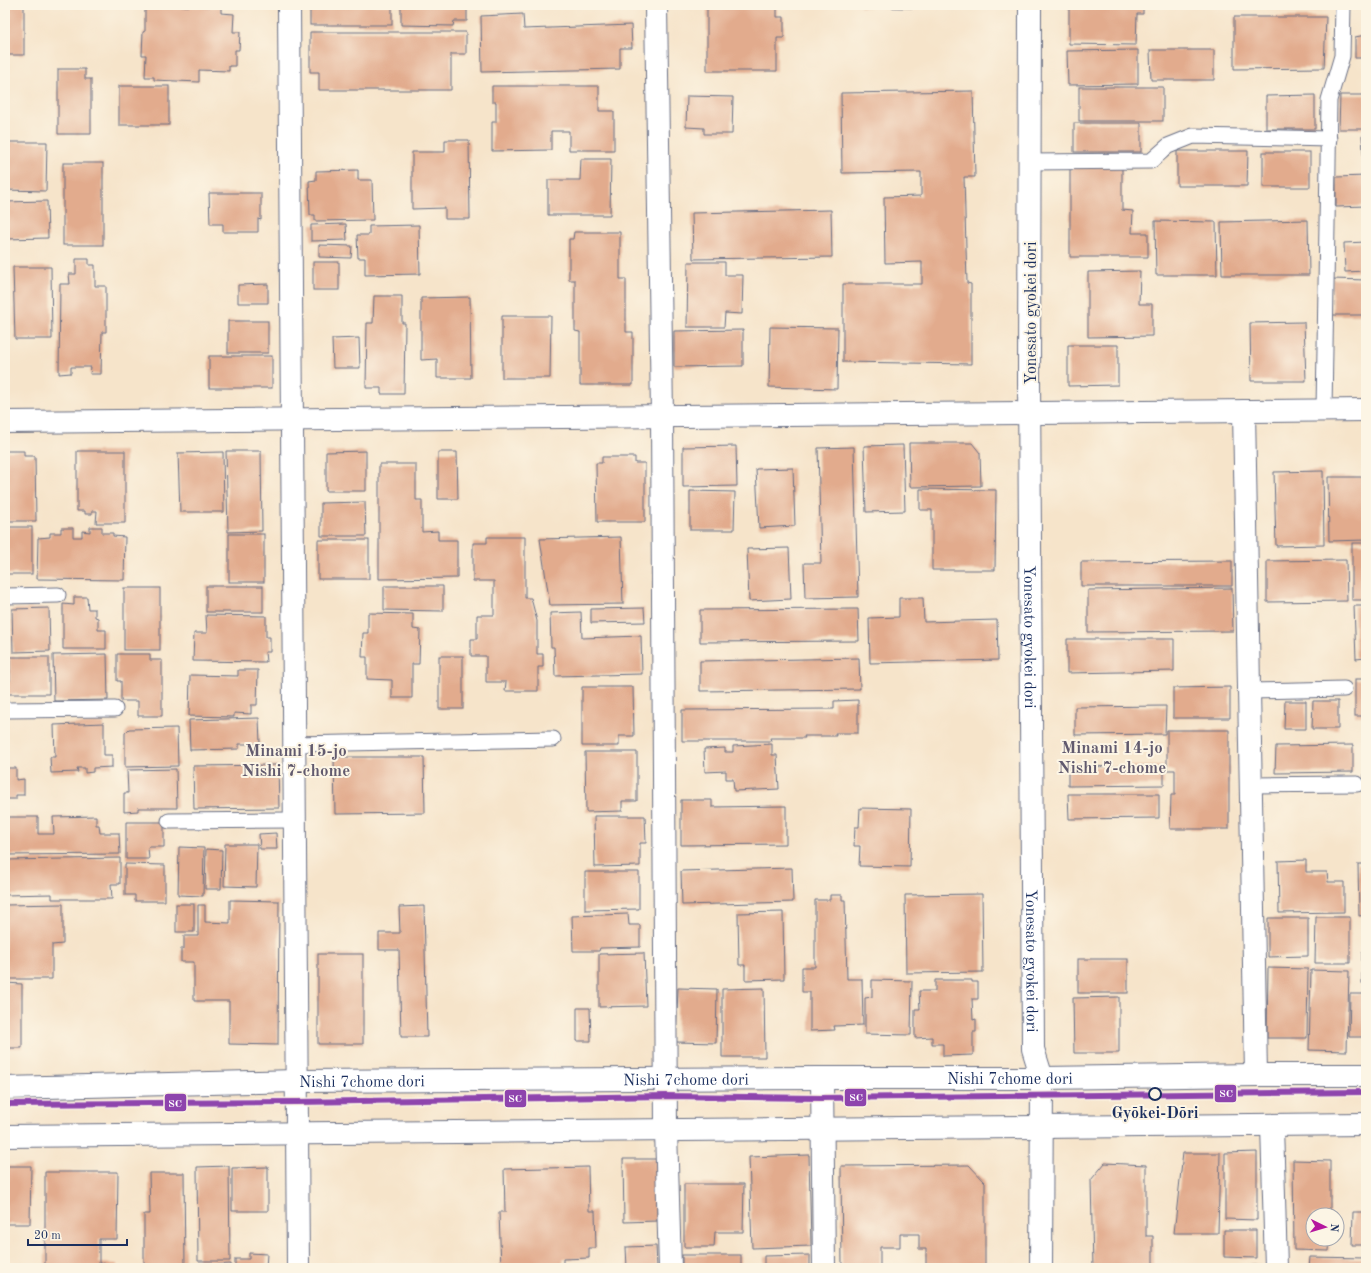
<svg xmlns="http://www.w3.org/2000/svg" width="1371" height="1273" font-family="'Old Standard TT',serif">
	<rect width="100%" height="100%" fill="#fcf5e5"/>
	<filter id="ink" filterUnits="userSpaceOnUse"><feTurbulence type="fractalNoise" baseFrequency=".025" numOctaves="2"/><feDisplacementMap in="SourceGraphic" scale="8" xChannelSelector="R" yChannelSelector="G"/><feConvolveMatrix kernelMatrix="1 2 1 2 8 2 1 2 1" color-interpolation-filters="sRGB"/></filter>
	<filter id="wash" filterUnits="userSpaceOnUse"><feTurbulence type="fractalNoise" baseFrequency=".012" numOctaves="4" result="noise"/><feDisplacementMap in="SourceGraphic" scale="16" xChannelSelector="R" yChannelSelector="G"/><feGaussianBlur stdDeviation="0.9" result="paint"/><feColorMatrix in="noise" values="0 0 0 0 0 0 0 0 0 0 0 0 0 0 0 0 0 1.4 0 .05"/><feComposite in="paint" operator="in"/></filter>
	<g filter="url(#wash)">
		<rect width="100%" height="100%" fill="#f6e4ca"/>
		<g id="blocks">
			<g fill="#e2ab8d">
				<rect x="5" y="5" width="19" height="50"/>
				<path d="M145 5 221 7V13L234 14 233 32H240L239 50H235V66H229V71L199 70V82L154 80V77H145L146 55H142L143 32 145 31Z"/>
				<rect x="310" y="5" width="82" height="20"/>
				<path d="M401 5H467V21H454L453 26 401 25Z"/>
				<path d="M707 5H777V17H784V38H777V71H707Z"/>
				<path d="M860 5H915V8L860 7Z"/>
				<path d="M1069 5H1143V14H1137L1136 45 1069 44Z"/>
				<path d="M523 14 524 29 631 25 632 48H620V69L482 72 481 16Z"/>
				<path d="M1234 17H1326L1324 68 1234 69Z"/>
				<path d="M310 32H466V54H451V90H319V72H310Z"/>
				<path d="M1366 35V58H1355V37Z"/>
				<path d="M1138 50V84L1068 85 1067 51Z"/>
				<path d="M1150 50H1214V80H1151Z"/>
				<path d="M58 69H85V79H91V134H58Z"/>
				<rect x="119" y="86" width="50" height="39"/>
				<path d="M492 86H599V111H614V150H569V131H551V150L492 151V122H496V102H492Z"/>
				<rect x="1079" y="87" width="84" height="34"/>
				<path d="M973 91 975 177H964L967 283 971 284V364L843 362V284H922V262L885 263 884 197 921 196V172L842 173 841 93Z"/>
				<path d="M1315 95V129H1266V96Z"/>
				<path d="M1340 95H1366V129H1339Z"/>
				<path d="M687 96 733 97 732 134H704V128L686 127Z"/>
				<rect x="1074" y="123" width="67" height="29"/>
				<path d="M1362 136H1366V167H1364Z"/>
				<path d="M445 140H469L470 219H445V208L412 209V152H445Z"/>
				<path d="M5 142H47L46 191 5 190Z"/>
				<path d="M1177 151H1248L1247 186H1177Z"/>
				<rect x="1263" y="152" width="47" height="35"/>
				<path d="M581 159H611L610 215H548V180H580Z"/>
				<rect x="63" y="163" width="40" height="82"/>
				<path d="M1070 166H1122V210L1133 211 1132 233H1148V257H1070Z"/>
				<path d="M358 170V180H372L373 220 315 221V215H310L309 181 316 180V171Z"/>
				<path d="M1366 176V206L1336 207V177Z"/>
				<path d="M209 193H261V220L258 219V232H223V224H210Z"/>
				<path d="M47 201 48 238 5 239V202Z"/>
				<path d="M831 210 832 257 693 259 692 213Z"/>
				<path d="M1308 220 1309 275H1222L1221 222Z"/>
				<path d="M1155 221 1216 222 1217 275H1156Z"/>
				<path d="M346 224 347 240 311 241V225Z"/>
				<path d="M419 225 420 274 365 275V258H358L357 235H369V226Z"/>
				<path d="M574 232H620V279H626V332H633V385H580V332L575 331V280H569V239H573Z"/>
				<path d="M1366 242V271L1345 272 1344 243Z"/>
				<path d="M319 245 352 246 351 258 319 257Z"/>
				<path d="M76 259H89V265H95V286H106V332H102L101 374H90L91 367H71V373L59 374 60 284H70L69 274H76Z"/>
				<rect x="313" y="262" width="26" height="28"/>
				<path d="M688 262H725V275H743L742 314 725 313 724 327H687Z"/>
				<path d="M13 267H51L52 339H15Z"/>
				<path d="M1140 271 1139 304H1152V336L1088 337V272Z"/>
				<path d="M1332 279 1366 280V315H1333Z"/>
				<path d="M268 284V303H238V285Z"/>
				<path d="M374 296H402V323H405L404 394H381V388H366L367 323H373Z"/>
				<path d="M470 297 471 378H437V359L421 360V298Z"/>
				<path d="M502 316H551L550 378H502Z"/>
				<rect x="228" y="321" width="40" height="32"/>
				<path d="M1304 322 1306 381H1251L1250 323Z"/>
				<path d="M770 327 838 328 837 389 769 387Z"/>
				<path d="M743 330V366L674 367V331Z"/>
				<path d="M359 338 360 368H333L332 339Z"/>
				<path d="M1068 345H1118V385L1068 386Z"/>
				<rect x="209" y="356" width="63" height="32"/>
				<path d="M909 443H972L980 453 981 486 910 487Z"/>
				<path d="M903 445 905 511 866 512 864 446Z"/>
				<path d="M736 446 737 486 683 487V447Z"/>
				<path d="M854 447 858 597 805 598 804 563H821L818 448Z"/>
				<path d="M5 451H24V456H35L36 521H5Z"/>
				<path d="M77 451H125V523H96L97 511H92V514H85V511H77Z"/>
				<path d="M226 451H261L262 531 228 532Z"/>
				<path d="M366 451V491H326V452Z"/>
				<path d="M223 452 224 512H180L178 453Z"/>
				<path d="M438 452H457L458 499H438Z"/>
				<path d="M602 457H635V463H645V522H597L596 463H602Z"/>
				<path d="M379 464H416V500H422V532L438 531V540H457V578L379 579Z"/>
				<path d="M793 468 795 526 759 528 756 469Z"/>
				<path d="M1323 471 1324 545 1276 546 1274 472Z"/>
				<path d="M1328 477H1366V540L1329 541Z"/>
				<path d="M920 489 996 490 995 570H932V510H920Z"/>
				<path d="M690 491 735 492 734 530H690Z"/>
				<path d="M365 502 366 536H321V503Z"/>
				<rect x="5" y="527" width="27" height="47"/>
				<path d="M90 527H102V533H113V536L125 537 124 580 37 579 38 538 50 537V533H61V528H73V537H82V531L90 532Z"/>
				<rect x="229" y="534" width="35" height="48"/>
				<path d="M487 537H525V598H531L537 621V654H543V667H538V691H505L506 682H486V656H471V639H477V615H494V581H473V543H487Z"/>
				<path d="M621 537 623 604 550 605 540 539Z"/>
				<rect x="318" y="540" width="51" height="39"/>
				<rect x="1352" y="543" width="14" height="57"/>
				<path d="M789 548 791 599 749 601 747 549Z"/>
				<path d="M1346 560 1347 601 1267 602V561Z"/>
				<path d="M1232 561V586H1081V562Z"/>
				<rect x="206" y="586" width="57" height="26"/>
				<path d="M384 586H443V611L384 610Z"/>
				<rect x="124" y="588" width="36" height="62"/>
				<path d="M1232 588 1233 631 1088 632V590Z"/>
				<path d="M74 597H87L88 609H95V617L98 618V630H106V649H63V604L74 605Z"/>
				<path d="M899 598H923L924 622 997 620 998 660 870 663 869 618 899 617Z"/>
				<path d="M1354 606H1366V658L1356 659Z"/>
				<path d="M49 608 50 651 13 652 12 609Z"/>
				<path d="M644 608 645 622 591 623V609Z"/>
				<path d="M858 609 859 641 700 642V610Z"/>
				<path d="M581 612 582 638 641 636 642 674 555 676 554 647H551L550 613Z"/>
				<path d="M368 613 413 614V629L420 630 419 664H412V698H392V680L367 679V657H362L363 633H368Z"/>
				<path d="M206 615 266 616V637H270V652H265L266 662 193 661 194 633H207Z"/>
				<path d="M1067 639H1174V671L1067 673Z"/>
				<path d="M107 654 108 700 54 701 53 655Z"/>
				<path d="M117 654H150V660H162V716H138V701H121V681H117Z"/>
				<rect x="439" y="656" width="24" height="53"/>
				<path d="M10 657H49V694H5V681H10Z"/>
				<path d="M859 658 860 689 700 691V661Z"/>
				<path d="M238 670H258L257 705H251V714L234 713V717L189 716 190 675 238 676Z"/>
				<rect x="1355" y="679" width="11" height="37"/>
				<path d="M582 687H633L634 736H619V746H582Z"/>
				<path d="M1230 687V718H1173V688Z"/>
				<path d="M858 700V733H835L836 736H804L805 738H770L771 741H682V710L834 709V701Z"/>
				<path d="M1285 701H1306V729H1284Z"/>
				<path d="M1313 701H1338V729H1312Z"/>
				<path d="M1166 706 1165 734 1075 735V707Z"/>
				<path d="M259 718 260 744H239V749L190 750 189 720Z"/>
				<path d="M1364 722H1366V789L1364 788Z"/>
				<path d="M104 723V755H112V767L93 768V772L85 773V768H77L78 772 51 773 50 757H55L54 725Z"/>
				<path d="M177 728 178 766 125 767V733L129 729Z"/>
				<path d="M1167 730H1229V829H1170L1171 795H1175V770H1167Z"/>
				<path d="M772 744V755H777L779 789 734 791 733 779H726V771L705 772 704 749 725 748V752H733V746Z"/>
				<path d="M1353 745V772L1275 773 1276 746Z"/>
				<path d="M585 752H637V801H622V811L586 812Z"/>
				<path d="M334 757H424L425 813 335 814Z"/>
				<path d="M278 765 279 808 194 809 193 766Z"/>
				<path d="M1164 766V785L1068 786V767Z"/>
				<path d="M5 768H16V780L24 779V795H16V799H5Z"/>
				<path d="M176 769 177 808H138V811L124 812V793H128L127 770Z"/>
				<path d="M1068 794H1159V818L1069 819Z"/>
				<path d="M681 800H712V807L786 806V844L681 845Z"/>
				<path d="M860 808 911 809 910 867 859 866 860 846H854L855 827H859Z"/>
				<path d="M96 816V825H99L100 833H119L120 854 5 855V817H38V834H54L53 817Z"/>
				<path d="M594 816H645L646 843H640V866L595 867Z"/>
				<path d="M126 822H164V847H148L149 859H126Z"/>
				<path d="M276 833 277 849H260L259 834Z"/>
				<path d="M225 844H257L256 887 224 886Z"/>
				<path d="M179 847 204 848 203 896 178 895Z"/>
				<path d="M206 849 222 850 221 889H205Z"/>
				<path d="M120 858V884H111L112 899H52V894L5 895V860Z"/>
				<path d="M1306 860V872H1327L1328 882H1344V912L1279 913 1278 861Z"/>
				<path d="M125 864 165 865V901H135V895H125Z"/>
				<path d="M1358 864H1366V915L1359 916Z"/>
				<path d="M792 868 793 902 682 905 681 871Z"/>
				<path d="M585 872H639V909L585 910Z"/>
				<path d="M982 894 983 972 906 973 905 895Z"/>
				<path d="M830 895H842V900H845L847 979H862L863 1025 834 1026 835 1030 810 1031V992H802V967H815V900H830Z"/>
				<path d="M230 900 279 901 278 1045 229 1044V1001H194V962H181V949H184V936H198V905H205V922L230 923Z"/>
				<path d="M63 904V944L52 945V979H5V905Z"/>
				<rect x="176" y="904" width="18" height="28"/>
				<path d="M424 906 427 1037H401L399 950H379V933H400L399 907Z"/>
				<path d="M783 912 784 979 745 980V965H739L738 913Z"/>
				<path d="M628 914 629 925H640V947L600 948 599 951H573L572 916Z"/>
				<path d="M1316 917H1350V963H1315Z"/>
				<path d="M1268 918H1308V956L1268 957Z"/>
				<path d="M644 953 646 1006 599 1007V954Z"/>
				<rect x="1362" y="953" width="4" height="30"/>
				<rect x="318" y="954" width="45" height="90"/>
				<rect x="1078" y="959" width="50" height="34"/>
				<path d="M1268 968 1308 969 1307 1038H1267Z"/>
				<path d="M1311 970 1349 971 1347 1051 1309 1050Z"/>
				<path d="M872 980 912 981 911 1035 865 1034V998L872 997Z"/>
				<path d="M935 980H972V982H978V999H972L973 1020 976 1019V1032H973V1055L943 1056V1044H932V1037L915 1038V1009H920L919 991H935Z"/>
				<path d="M5 983 22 984V1048H5Z"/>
				<path d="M678 988 717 989 716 1043 676 1042Z"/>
				<path d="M764 988 765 1057H722V989Z"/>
				<path d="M1350 994H1366V1037H1349Z"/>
				<path d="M1119 997V1053H1074L1073 998Z"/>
				<path d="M577 1008H590L591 1041H577Z"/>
				<path d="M1257 1152V1220L1225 1219V1153Z"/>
				<path d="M1183 1153H1220L1218 1233H1174Z"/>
				<path d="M809 1155 811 1246 752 1248 749 1157Z"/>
				<path d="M623 1159H657V1221L624 1222Z"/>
				<path d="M1293 1160 1330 1161V1215H1313V1239H1330L1329 1251 1294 1250Z"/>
				<path d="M1105 1163 1146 1165V1236H1153V1268H1093L1091 1180Z"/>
				<path d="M969 1165 985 1182V1268H926V1249H919V1234H900V1247H880V1268H842L841 1166Z"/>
				<path d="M6 1166H31L30 1224H6Z"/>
				<path d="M229 1166 230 1261H198L197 1167Z"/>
				<path d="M268 1167V1211H232V1168Z"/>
				<path d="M588 1167 589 1211H595L596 1248H589V1258L563 1259V1268H501L499 1212H505L504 1169Z"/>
				<path d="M45 1172H118L117 1239H99V1263L117 1264V1268H45Z"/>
				<path d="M149 1173H184L185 1268H144V1214H150Z"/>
				<path d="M684 1184H744L743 1232H715L714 1247H684Z"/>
				<path d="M1353 1212H1366V1245H1352Z"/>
				<path d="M1224 1230H1256V1258L1224 1257Z"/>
				<path d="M656 1246 657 1268H627L626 1247Z"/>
				<path d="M249 1253 267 1254 266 1268H235V1259H249Z"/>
				<rect x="682" y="1255" width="59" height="13"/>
				<path d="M810 1255V1268H764V1256Z"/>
				<path d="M1310 1257 1366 1258V1268H1309Z"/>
				<path d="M231 1264V1268H190V1266Z"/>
				<path d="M1260 1265 1261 1268H1217L1216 1267Z"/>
			</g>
		</g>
	</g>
	<g filter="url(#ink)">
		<use href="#blocks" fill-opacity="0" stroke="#686e84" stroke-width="1"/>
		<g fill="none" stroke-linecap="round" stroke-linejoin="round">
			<defs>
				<g id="lane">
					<path d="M1030 162 1151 161 1168 146 1193 136 1329 139"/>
					<path d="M1324 410 1329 100 1342 56 1343 5"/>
					<path d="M5 596 58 595"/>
					<path d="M1249 691 1344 689"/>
					<path d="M5 710 115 709"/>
					<path d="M294 744 553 739"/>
					<path d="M1251 785 1357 784"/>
					<path d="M169 821 294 820"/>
				</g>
				<g id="street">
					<path d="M289 5 298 1268"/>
					<path d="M656 5 662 416 666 1130 670 1268"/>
					<path d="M1244 411 1256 1075"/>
					<path d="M5 422 1366 410"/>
					<path d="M822 1078 824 1268"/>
					<path d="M1272 1125 1276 1268"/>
				</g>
				<g id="secondary">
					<path id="s1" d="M1030 5 1029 377 1033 1049 1042 1078 1041 1268"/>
					<path id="s2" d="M5 1088 296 1081 822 1078H1042L1256 1075H1366"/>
					<path d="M5 1136 1366 1124"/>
				</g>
			</defs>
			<use href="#lane" stroke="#686e84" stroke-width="17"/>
			<use href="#street" stroke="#686e84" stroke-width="24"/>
			<use href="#secondary" stroke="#686e84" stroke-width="24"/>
			<use href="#lane" stroke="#fff" stroke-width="15"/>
			<use href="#street" stroke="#fff" stroke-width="22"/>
			<use href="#secondary" stroke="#fff" stroke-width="22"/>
			<defs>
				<path id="tram-1" d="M5 1104 297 1102 665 1096 821 1098 1366 1092"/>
			</defs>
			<use href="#tram-1" stroke="#fcf5e5" stroke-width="9"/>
			<use href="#tram-1" stroke="#8e44ad" stroke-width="6"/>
		</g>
	</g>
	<circle fill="#fcf5e5" stroke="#1b2f5e" stroke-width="2" cx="1155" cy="1094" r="6"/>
	<g text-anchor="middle" stroke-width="4" stroke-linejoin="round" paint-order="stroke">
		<g font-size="16" fill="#1b2f5e" stroke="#fcf5e5">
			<text transform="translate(1030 313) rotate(-90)" y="6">Yonesato gyokei dori</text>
			<text dy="6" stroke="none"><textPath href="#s1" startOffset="632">Yonesato gyokei dori</textPath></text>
			<text dy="6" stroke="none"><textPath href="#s1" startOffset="956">Yonesato gyokei dori</textPath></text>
			<text dy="6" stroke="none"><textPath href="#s2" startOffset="1005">Nishi 7chome dori</textPath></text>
			<text dy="6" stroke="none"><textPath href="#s2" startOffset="681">Nishi 7chome dori</textPath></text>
			<text dy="6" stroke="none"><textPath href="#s2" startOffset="357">Nishi 7chome dori</textPath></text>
		</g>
		<g font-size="16" font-weight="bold" fill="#1b2f5e" stroke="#fcf5e5">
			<text x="1155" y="1118">Gyōkei-Dōri</text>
		</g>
		<g font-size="17" font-weight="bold" fill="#615a6e" stroke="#fcf5e5">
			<text x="1112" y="753">Minami 14-jo<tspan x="1112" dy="20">Nishi 7-chome</tspan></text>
			<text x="296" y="756">Minami 15-jo<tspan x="296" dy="20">Nishi 7-chome</tspan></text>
		</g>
	</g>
	<g stroke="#fcf5e5" stroke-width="1.5">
		<rect x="1214" y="1084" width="23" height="19" rx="4" fill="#8e44ad"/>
		<rect x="844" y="1088" width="23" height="19" rx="4" fill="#8e44ad"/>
		<rect x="504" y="1089" width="23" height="19" rx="4" fill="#8e44ad"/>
		<rect x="164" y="1093" width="23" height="19" rx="4" fill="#8e44ad"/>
	</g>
	<g font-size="11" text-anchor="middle" font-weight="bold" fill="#fff">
		<text x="1226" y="1097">SC</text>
		<text x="856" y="1101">SC</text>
		<text x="515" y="1102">SC</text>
		<text x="175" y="1107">SC</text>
	</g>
	<rect width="1371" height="1273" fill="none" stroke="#fcf5e5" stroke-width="20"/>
	<g transform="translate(1325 1227) rotate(95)"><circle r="19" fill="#fcf5e5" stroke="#a2a6af"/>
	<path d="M0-3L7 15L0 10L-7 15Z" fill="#b5179e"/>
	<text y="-6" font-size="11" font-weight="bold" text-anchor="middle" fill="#1b2f5e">N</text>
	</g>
	<path d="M28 1239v6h99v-6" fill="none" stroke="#1b2f5e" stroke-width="2"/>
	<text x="34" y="1239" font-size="12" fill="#1b2f5e" stroke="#fcf5e5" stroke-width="3" paint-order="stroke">20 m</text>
</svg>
